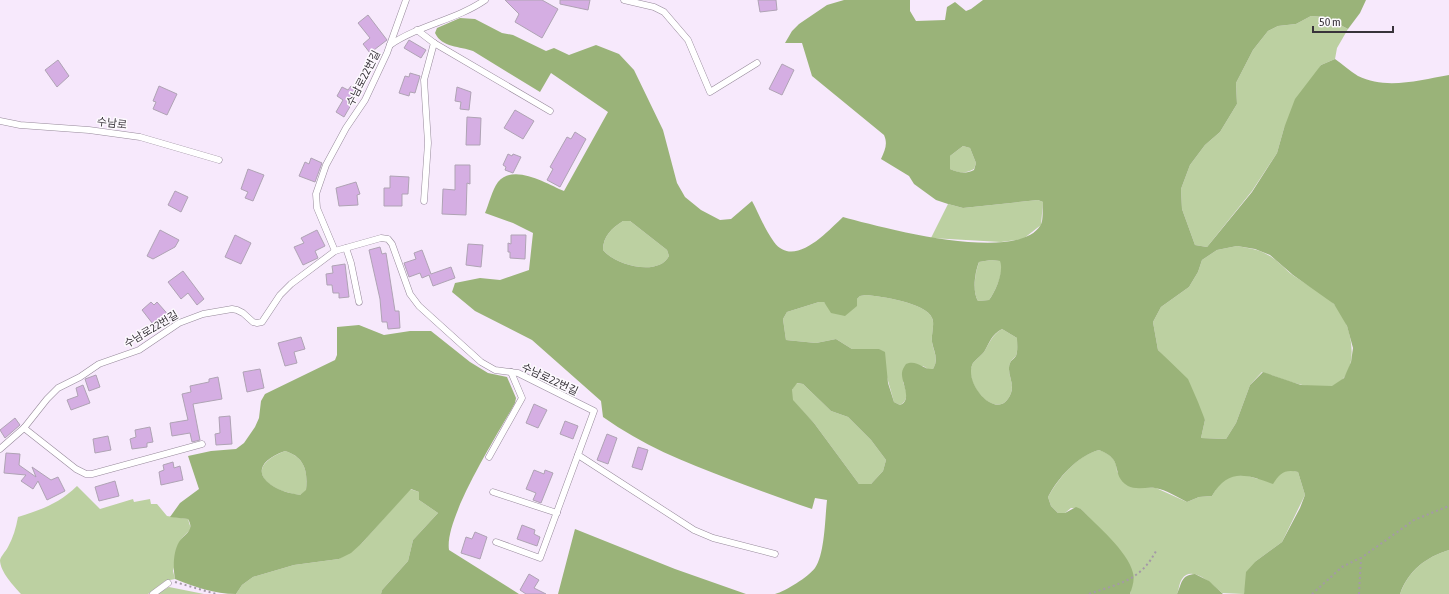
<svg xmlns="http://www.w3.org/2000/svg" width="1449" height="594" font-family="'Asap Condensed','Noto Sans KR',sans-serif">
	<rect width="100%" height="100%" fill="#f7e9fc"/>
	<g fill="#bcd0a1">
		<path d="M1311 16 1325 17 1348 29 1337 48 1335 59 1321 65 1284 128 1277 153 1252 191 1207 247 1195 245 1182 209 1181 189 1190 165 1205 145 1220 132 1237 104 1236 83 1253 50 1268 31 1278 26 1296 24Z"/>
		<path d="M963 146 970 148 976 163 974 169C965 174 959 173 950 169V156Z"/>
		<path d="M1038 200 1043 202 1041 225 1023 239 1001 242 931 238 948 204 963 208Z"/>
		<path d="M623 221H630L667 250 669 256C658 277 615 265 603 250 603 236 612 228 623 221Z"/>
		<path d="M1237 246C1248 248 1258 249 1268 255 1278 260 1285 270 1294 276 1307 285 1323 293 1334 304 1352 322 1363 373 1333 386 1315 393 1280 378 1262 372L1250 385 1236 423 1226 439 1201 438 1205 420 1171 364 1158 350 1153 322 1161 307 1189 287 1198 272 1202 260 1217 250Z"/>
		<path d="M991 260 1001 261C1004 272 996 290 989 300L978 301C972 291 975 273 979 262Z"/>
		<path d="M866 295C880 296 927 303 932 318 935 324 931 335 932 342 934 353 939 359 933 369H928L923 366 903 382C906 390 910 400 900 405L894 402 879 349H852L836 339 816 343 786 340 783 319 787 312 819 302H824L827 305 857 299 860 296Z"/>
		<path d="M1002 329 1017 338C1017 343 1018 351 1016 356 1014 358 1011 360 1010 363 1006 373 1015 383 1011 393 999 425 961 383 973 363 976 359 981 356 984 352 990 342 992 335 1002 329Z"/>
		<path d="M796 383 803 384 831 411 848 417 871 440 886 460 883 471 871 484H859L814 423 792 400V390Z"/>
		<path d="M1099 450C1110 454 1117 459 1117 472L1140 488H1156L1187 502 1199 497 1212 496 1219 484 1230 476 1245 475 1258 479 1289 470 1298 472 1305 495 1282 542 1256 561 1246 585 1244 594 1222 593C1214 586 1192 564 1182 579 1179 583 1179 590 1177 594H1130L1131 591 1125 557 1081 509 1071 508 1065 513H1058L1051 506 1048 497C1059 478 1076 456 1099 450Z"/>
		<path d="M285 451C305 457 308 472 306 491L300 495C267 491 241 468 285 451Z"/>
		<path d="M77 486 100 509 133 499 134 502 150 499 151 504H157L167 516 188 519 191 529 182 538 173 571 175 579 165 581 148 594H21C14 586 0 572 0 560 1 556 6 551 8 547 13 538 16 528 18 517 43 509 58 504 77 486Z"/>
		<path d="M410 489 419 492V500L438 513 413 540 408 561 382 590 381 594H236L242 585 253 577 294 565 339 559 362 543Z"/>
		<path d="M1449 550V594H1400C1408 571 1426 557 1449 550Z"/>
		<path d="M169 587 204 594H157Z"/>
	</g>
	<g fill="#9ab379" fill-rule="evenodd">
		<path d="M844 0H910V11L916 21 945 20 947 7 955 2 966 11 971 9 983 0H1366L1360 13 1348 29 1325 17 1311 16 1296 24 1278 26 1268 31 1253 50 1236 83 1237 104 1220 132 1205 145 1190 165 1181 189 1182 209 1195 245 1207 247 1252 192 1277 153 1284 128 1295 99 1321 65 1335 59C1342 64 1350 71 1358 76 1386 90 1420 80 1449 75V550C1426 557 1408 571 1400 594H1244L1246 572 1256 561 1282 542 1300 508 1305 495 1298 472C1285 469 1280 473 1273 484 1246 474 1228 468 1212 496L1199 497 1187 502C1177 497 1167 490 1155 488 1147 487 1135 490 1128 486 1109 474 1126 460 1099 450 1077 456 1058 478 1048 497L1051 506 1058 513H1065L1076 507 1081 509C1096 525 1128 551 1133 573 1135 580 1132 588 1130 594H775C786 591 808 577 815 568 825 554 825 517 827 500L815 498 812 509C784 500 756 489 729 479 684 462 642 445 603 417L601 401 532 340 475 311 452 292 455 283 480 278 500 280 529 270 533 233 513 223 485 213C489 204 492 190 498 182 514 163 547 184 564 191L608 112 551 73 540 92 473 51C460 46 442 48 435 33L437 28 460 18 475 19 502 33 513 35 546 51 554 48 569 55 596 45 619 54 634 70 663 130 677 183 685 197 701 210 720 220 731 219 752 201C759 214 765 230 774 242 794 269 827 232 843 217 880 227 1015 264 1040 226 1044 221 1042 209 1043 202L1038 200 963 208 948 204 936 200 914 184 909 176 881 159C885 150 888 144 884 135L812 76 802 43H785L792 31 799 24 827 5ZM963 146 970 148 976 163 974 170C965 174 959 173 950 169V156ZM623 221H630L667 250 669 256C658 277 615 265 603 250 603 236 612 228 623 221ZM1237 246 1255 249 1270 255 1293 275 1334 304 1347 326 1353 348 1351 362 1344 378 1332 386 1301 385 1263 372 1250 385 1236 423 1226 439 1201 438 1205 420 1198 402 1188 379 1158 350 1153 322 1161 307 1189 287 1198 272 1202 260 1217 250ZM991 260 1000 261C1004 271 996 291 989 300L978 301C972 291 975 272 979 262ZM866 295C880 296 927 303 932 318 935 324 931 334 932 342 934 352 939 359 933 369 923 370 917 359 906 364 904 367 902 370 902 373 901 382 913 400 900 405L894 402 888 383 885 352 879 349H852L836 339 816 343 786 340 783 319 787 312 819 302H824L831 313 845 316 857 306V299L860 296ZM1002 329 1017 338C1017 343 1018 351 1016 356 1015 358 1011 360 1010 363 1006 373 1015 383 1011 393 999 425 962 383 973 363 976 359 981 356 984 352 990 342 991 335 1002 329ZM797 383 803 384 831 411 848 417 871 440 886 460 883 471 871 484H859L814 423 793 400 792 390Z"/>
		<path d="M359 325 384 335 410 331H431L470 362 488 373 507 377 516 398 515 403C498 434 444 518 449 550L519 594H381L382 590 408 561 413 540 438 513 419 500V492L411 489 362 543 351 553 339 559 294 565 253 577 242 585 236 594C214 594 195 587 175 579 173 568 173 552 179 542 185 533 195 531 188 519L170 517 180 503 199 489 188 456 211 451 236 449 244 443 255 427 259 418 261 401 265 394 335 360 337 355V327ZM285 451C305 457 308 472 306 490L300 495C267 491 241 467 285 451Z"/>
		<path d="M575 529 675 569 746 594H558Z"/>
		<path d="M1195 574 1209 581 1223 594H1177C1182 583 1181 575 1195 574Z"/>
	</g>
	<g fill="#d5aee3" stroke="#afa3b4">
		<path d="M505 0H542L558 9 542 38 515 22 519 14Z"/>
		<path d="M560 0H590L588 10 560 4Z"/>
		<path d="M758 0H776L777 10 760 12Z"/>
		<path d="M368 15 387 40 370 53 363 44 370 38 358 23Z"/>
		<path d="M409 40 426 50 421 58 404 48Z"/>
		<path d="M58 60 69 76 57 87 45 70Z"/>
		<path d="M782 64 794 70 782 95 769 89Z"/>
		<path d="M410 73 420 76 415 93 410 92 409 96 399 93 405 76 409 77Z"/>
		<path d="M159 86 177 94 167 115 153 109 156 102 153 101Z"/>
		<path d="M351 86 359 91 344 117 336 112 343 100 337 96 342 87 348 90Z"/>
		<path d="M457 87 471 92 469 110 460 109 461 102 455 101Z"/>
		<path d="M515 110 534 121 523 139 504 128Z"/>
		<path d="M467 117 481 118 480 145H466Z"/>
		<path d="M575 132 586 139 560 187 547 180 553 169 550 167 567 137 571 139Z"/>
		<path d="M508 154 512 156 513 154 521 157 513 173 505 170 506 167 503 165Z"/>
		<path d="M311 158 322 163 315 182 299 176 305 162 309 164Z"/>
		<path d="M455 165H470V184L467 183 466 215 442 214 443 189 455 190Z"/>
		<path d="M248 169 264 175 253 201 245 198 248 192 241 189Z"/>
		<path d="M390 176 409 177 408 194H402V206H384V188H390Z"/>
		<path d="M356 182 360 194 357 195 358 205 339 206 336 188Z"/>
		<path d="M175 191 188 197 181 212 168 205Z"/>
		<path d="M160 230 179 240 175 247 153 259 147 256Z"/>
		<path d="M317 230 325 246 315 251 318 258 303 265 294 247 304 243 301 238Z"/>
		<path d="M235 235 251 243 241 264 225 257Z"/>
		<path d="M511 235H526L525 259 510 258V252H508V243L511 244Z"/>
		<path d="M468 244 483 245 481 267 466 265Z"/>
		<path d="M380 247 382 254 386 253 395 311H399L400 328 388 329 387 322H382L380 299 369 250Z"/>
		<path d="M422 250 431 274 451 267 455 278 433 286 429 275 422 278 420 273 409 277 404 263 416 259 414 253Z"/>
		<path d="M345 264 349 297 339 298V293H333L332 285H327L326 274 333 273 332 266Z"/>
		<path d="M183 271 204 299 197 305 188 293 181 299 168 282Z"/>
		<path d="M151 302 154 305 157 302 172 319 163 326 161 323 156 328 142 310Z"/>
		<path d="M301 337 305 349 294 352 297 363 285 366 278 343Z"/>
		<path d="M260 369 264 388 247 392 243 372Z"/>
		<path d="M96 375 100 387 89 391 85 379Z"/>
		<path d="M218 377 222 399 193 404 200 440 192 442 190 433 172 436 170 423 188 420 182 394 191 392 190 386 209 382V379Z"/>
		<path d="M83 385 90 403 71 410 67 400 78 396 76 388Z"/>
		<path d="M534 404 547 410 538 428 526 423Z"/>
		<path d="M230 416 232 444 216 445 215 434 220 433 219 417Z"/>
		<path d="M15 418 20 425 5 438 0 430Z"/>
		<path d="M565 421 578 426 573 439 560 434Z"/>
		<path d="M150 427 153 442 147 443V447L132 449 130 439 136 437 135 430Z"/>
		<path d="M607 434 617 438 608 464 597 460Z"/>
		<path d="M108 436 111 450 95 453 93 439Z"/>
		<path d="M638 447 648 450 642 470 632 467Z"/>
		<path d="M6 453 20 454 19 465 36 477 32 467 51 480 58 477 65 491 47 500 38 481 33 489 21 481 26 475 4 473Z"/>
		<path d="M173 462 174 468 180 466 183 480 161 485 159 472 164 470 163 465Z"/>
		<path d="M534 470 544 474 545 470 553 473 541 503 533 500 536 493 526 489Z"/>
		<path d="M115 481 119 496 99 501 95 487Z"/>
		<path d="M522 525 535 530 534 534 540 537 537 546 517 539Z"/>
		<path d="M475 532 487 537 480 559 461 553 466 537 472 539Z"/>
		<path d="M529 574 539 580 534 588 546 594H526L520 590Z"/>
	</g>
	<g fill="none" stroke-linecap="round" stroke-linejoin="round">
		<defs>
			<g id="lane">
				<path d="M624 0 654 7 664 12 688 40 710 92 757 63"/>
				<path d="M417 30 434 43 550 111"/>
				<path d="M390 45C419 25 456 20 485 0"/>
				<path d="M0 121 20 125 89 130 140 137 219 160"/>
				<path d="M424 201 428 143 424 80 434 43"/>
				<path d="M346 248 351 263 359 302"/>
				<path d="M335 251 381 238 388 239 392 244 410 294 419 306 481 362 495 370 518 373 594 411 540 558 496 542"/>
				<path d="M24 428 76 469 86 474H92L202 444"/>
				<path d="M0 449 24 428 47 399 58 388 80 377 99 364 139 350 179 323 203 314 232 309 237 310 243 313 253 322 257 323 262 322 280 295 291 284 335 251 317 208 316 194 326 165 346 128 365 100 387 53 406 0"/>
				<path d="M578 455 694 530 713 538 775 554"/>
				<path d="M489 457 522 398 511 372"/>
				<path d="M493 492 557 513"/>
				<path d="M153 594 168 583"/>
			</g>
		</defs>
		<use href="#lane" stroke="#96899a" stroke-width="7"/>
		<g stroke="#a499a7" stroke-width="2" stroke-dasharray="2 3" stroke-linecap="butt">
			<path d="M175 582 216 594"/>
			<path d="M1089 594C1120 583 1141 581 1157 549"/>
			<path d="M1312 594 1342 567 1360 558"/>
			<path d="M1359 594 1361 558 1414 520 1449 506"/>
		</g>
		<use href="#lane" stroke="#fff" stroke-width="6"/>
	</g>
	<g text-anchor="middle" stroke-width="3" stroke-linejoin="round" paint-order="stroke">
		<g font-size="11" fill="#38333a" stroke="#fdfafe">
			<text transform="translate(363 78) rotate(-63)" y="4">수남로22번길</text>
			<text transform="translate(112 123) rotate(7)" y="4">수남로</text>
			<text transform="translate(151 329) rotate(-31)" y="4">수남로22번길</text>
			<text transform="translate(550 379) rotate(25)" y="4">수남로22번길</text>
		</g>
	</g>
	<path d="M1313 26v6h80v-6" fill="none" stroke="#38333a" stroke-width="2"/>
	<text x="1319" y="26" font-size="12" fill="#38333a" stroke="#fdfafe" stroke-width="3" paint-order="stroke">50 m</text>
</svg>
